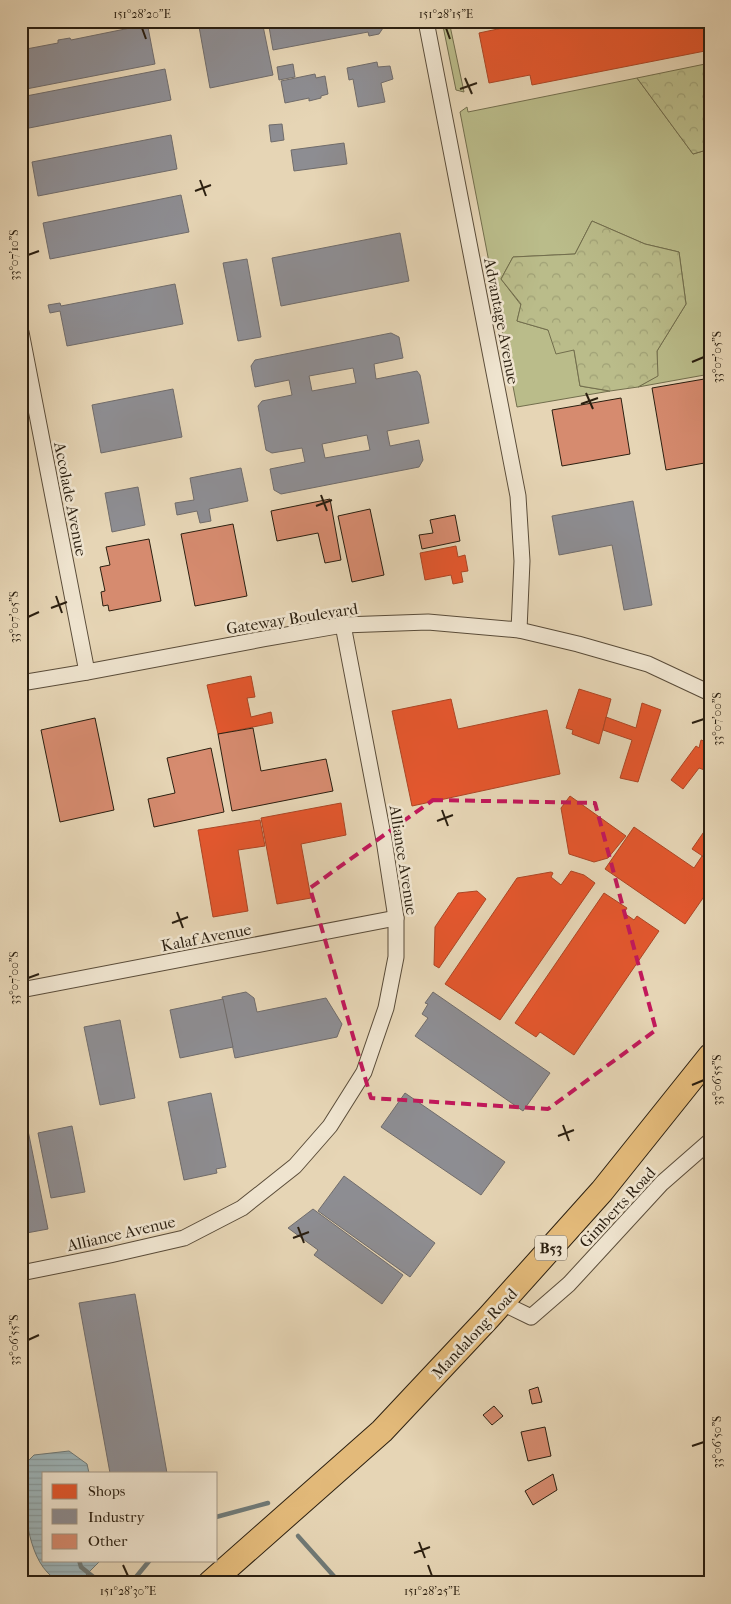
<svg xmlns="http://www.w3.org/2000/svg" width="731" height="1604" font-family="'IM FELL French Canon',serif">
	<defs>
		<pattern id="forest-crowns" width="20" height="18" patternUnits="userSpaceOnUse" patternTransform="scale(1.25)"><rect width="20" height="18" fill="#babc8a"/><path d="M2 6a3 3 0 1 1 6 0M12 15a3 3 0 1 1 6 0" fill="none" stroke="#a0a176"/></pattern>
		<pattern id="water-rules" width="6" height="5" patternUnits="userSpaceOnUse" patternTransform="scale(1.25)"><rect width="6" height="5" fill="#9db5ba"/><path d="M0 2.5h6" fill="none" stroke="#879b9f"/></pattern>
	</defs>
	<rect width="100%" height="100%" fill="#e6d5b5"/>
	<filter id="stains"><feTurbulence type="fractalNoise" baseFrequency=".004" numOctaves="4"/><feColorMatrix values="0 0 0 0 .2 0 0 0 0 .09 0 0 0 0 .02 0 0 0 .5 -.17"/></filter>
	<radialGradient id="worn" r=".72"><stop offset=".6" stop-color="#630" stop-opacity="0"/><stop offset="1" stop-color="#630" stop-opacity=".3"/></radialGradient>
	<g fill="#babc8a" stroke="#726e4d">
		<path d="M442 21H449L464 92 456 90Z"/>
		<path d="M637 78 693 154 710 149V374L638 387 657 376V351L686 304 679 252 645 244 592 221 575 254 513 257 501 279 521 305 517 321 548 330 574 350 580 386 610 391 517 407 460 112 467 107 468 112Z"/>
	</g>
	<g fill="url(#forest-crowns)" stroke="#726e4d">
		<path d="M710 63V149L693 154 637 78Z"/>
		<path d="M592 221 645 244 679 252 686 304 657 351 658 376 638 387 610 391 580 386 574 350 556 354 548 330 517 321 521 304 501 279 513 257 575 254Z"/>
	</g>
	<path fill="url(#water-rules)" stroke="#6f7976" d="M69 1451 87 1464 89 1473H44V1560H99V1562L83 1578 63 1583C58 1580 51 1577 47 1572 25 1548 24 1498 22 1467L34 1455Z"/>
	<g fill="#e4572e" stroke="#ac4625">
		<path d="M506 21H710V50L532 85 530 75 489 83 479 33 507 27Z"/>
		<path d="M456 546 458 557 465 555 468 571 461 572 463 582 453 584 451 575 425 580 420 553Z"/>
		<path d="M21 557H23L27 593 21 594Z"/>
		<path d="M251 676 255 697 247 698 251 717 271 712 273 723 218 734 207 685Z"/>
		<path d="M579 689 611 699 599 744 572 734 573 730 566 728Z"/>
		<path d="M451 699 458 729 547 710 560 774 412 806 392 711Z"/>
		<path d="M642 703 661 710 638 782 620 778 632 740 603 730 606 717 636 728Z"/>
		<path d="M701 740 710 743V772L699 768 683 789 671 780 696 746 699 748Z"/>
		<path d="M570 796 626 836 608 858 594 862 569 854 561 808Z"/>
		<path d="M341 803 346 835 301 844 311 898 277 904 261 818Z"/>
		<path d="M260 820 265 846 238 850 248 911 213 917 198 830Z"/>
		<path d="M710 823V861L692 849Z"/>
		<path d="M634 827 694 868 702 856 710 861V888L685 924 605 869Z"/>
		<path d="M571 871 584 875 595 883 500 1020 445 984 517 878 551 872 553 873 551 877 561 885Z"/>
		<path d="M477 891 486 899 439 968 434 965 435 927 458 893Z"/>
		<path d="M604 893 627 908 624 913 634 920 637 916 659 931 574 1055 540 1032 536 1037 515 1023Z"/>
	</g>
	<g fill="#8d8d92" stroke="#706c6b" fill-rule="evenodd">
		<path d="M198 21H262L273 75 210 88Z"/>
		<path d="M268 21H382L383 28 379 34 369 36 368 32 273 50Z"/>
		<path d="M147 22 155 64 21 90V50L58 43V40L70 38 71 40 135 27V25Z"/>
		<path d="M377 62 378 67 390 66 393 79 381 83 385 102 358 107 353 79 349 80 347 68Z"/>
		<path d="M293 64 295 77 279 80 277 67Z"/>
		<path d="M165 69 171 100 24 129 21 114V97Z"/>
		<path d="M315 74 316 78 325 76 328 94 321 96V98L309 101V98L285 103 281 81Z"/>
		<path d="M282 124 284 140 271 142 269 125Z"/>
		<path d="M171 135 177 169 38 196 32 162Z"/>
		<path d="M344 143 347 164 294 171 291 150Z"/>
		<path d="M181 195 189 232 50 259 43 223Z"/>
		<path d="M400 233 409 281 281 306 272 258Z"/>
		<path d="M247 259 261 337 238 341 223 263Z"/>
		<path d="M175 284 183 324 67 346 60 311 50 313 48 305 60 303 61 306Z"/>
		<path d="M391 333 399 337 403 358 374 364 376 379 417 371 420 375 429 423 387 431 390 446 419 440 423 460 419 467 281 494 274 490 270 469 305 462 302 448 272 453 266 450 258 406 262 401 292 395 289 380 255 387 251 366 255 360ZM353 368 356 383 312 391 309 376ZM367 435 370 450 325 458 322 444Z"/>
		<path d="M173 389 182 437 101 453 92 405Z"/>
		<path d="M241 468 248 501 209 509 211 521 200 523 197 511 177 515 175 503 194 500 190 478Z"/>
		<path d="M138 487 145 525 112 532 105 493Z"/>
		<path d="M633 501 652 605 624 610 612 545 559 555 552 516Z"/>
		<path d="M246 992 254 998 257 1012 326 998 342 1024 337 1037 235 1058 222 997Z"/>
		<path d="M433 992 550 1073 523 1111 415 1036 428 1018 422 1014 428 1004 425 1003Z"/>
		<path d="M223 999 233 1047 180 1058 170 1010Z"/>
		<path d="M120 1020 135 1098 100 1105 84 1027Z"/>
		<path d="M211 1093 226 1167 216 1169 217 1173 184 1180 168 1102Z"/>
		<path d="M405 1093 505 1162 481 1195 381 1127Z"/>
		<path d="M21 1096 48 1229 21 1234Z"/>
		<path d="M72 1126 85 1192 51 1198 38 1133Z"/>
		<path d="M344 1176 435 1243 410 1277 318 1211Z"/>
		<path d="M313 1209 403 1275 382 1304 314 1255 318 1250 288 1228Z"/>
		<path d="M135 1294 167 1473H110L79 1303Z"/>
	</g>
	<g fill="none" stroke-linecap="round" stroke-linejoin="round">
		<g stroke="#6f7976" stroke-width="4.5">
			<path d="M216 1517 268 1503"/>
			<path d="M298 1536 340 1583"/>
			<path d="M79 1560 81 1567 101 1583"/>
			<path d="M131 1583 150 1560"/>
		</g>
	</g>
	<g fill="#d68b6f" stroke="#2b1f10">
		<path d="M710 378V462L666 470 652 388Z"/>
		<path d="M621 398 630 454 562 466 552 410Z"/>
		<path d="M330 499 341 560 325 563 318 533 277 541 271 511Z"/>
		<path d="M370 509 384 575 352 582 338 516Z"/>
		<path d="M455 515 460 541 422 549 419 535 433 533 430 520Z"/>
		<path d="M233 524 247 596 195 606 181 534Z"/>
		<path d="M149 539 161 601 109 611 108 605 103 606 101 592 105 591 100 567 110 565 106 547Z"/>
		<path d="M95 718 114 810 60 822 41 730Z"/>
		<path d="M253 728 261 771 326 759 333 791 232 811 218 734Z"/>
		<path d="M211 748 224 812 154 827 148 799 175 793 167 758Z"/>
		<path d="M538 1387 542 1402 532 1404 529 1390Z"/>
		<path d="M494 1406 503 1416 492 1425 483 1415Z"/>
		<path d="M545 1427 551 1456 528 1461 521 1432Z"/>
		<path d="M553 1474 557 1490 533 1505 525 1491Z"/>
	</g>
	<g fill="none" stroke-linecap="round" stroke-linejoin="round">
		<defs>
			<g id="street">
				<path d="M426 21 518 496 522 561 519 630"/>
				<path d="M21 332 87 672"/>
				<path d="M21 683 87 672 263 639 343 625 428 622 519 630 578 644 648 664 710 693"/>
				<path d="M21 990 396 918"/>
				<path d="M21 1273 110 1255 184 1238 242 1208 295 1166 330 1126 364 1072 386 1008 396 957V918L384 840 343 625"/>
				<path d="M502 1303 531 1317 569 1284 662 1183 710 1141"/>
			</g>
			<path id="primary" d="M210 1583 382 1431 489 1317 602 1191 710 1056"/>
		</defs>
		<use href="#street" stroke="#5a4c39" stroke-width="17"/>
		<use href="#primary" stroke="#2b1f10" stroke-width="26"/>
		<use href="#street" stroke="#efe4cf" stroke-width="15"/>
		<use href="#primary" stroke="#e3ba7a" stroke-width="24"/>
	</g>
	<path fill="none" stroke="#c2185b" stroke-width="4" stroke-dasharray="10 6" stroke-linejoin="round" d="M433 800 595 803 656 1030 548 1109 371 1098 310 888Z"/>
	<path fill="none" stroke="#2b1f10" stroke-width="2" d="M142 28 146 39M446 28 450 39M465 78 472 94M460 89 477 83M200 180 206 196M195 191 211 185M28 255 39 251M692 362 704 357M586 393 593 409M581 404 598 398M321 495 327 511M316 506 332 500M56 596 62 613M51 608 67 602M28 617 39 612M692 723 704 719M442 810 448 826M437 821 453 815M177 912 183 928M172 923 188 917M28 978 39 974M692 1085 704 1080M563 1125 569 1141M558 1136 574 1130M298 1227 304 1243M293 1238 309 1232M28 1340 39 1335M692 1446 704 1442M419 1542 425 1558M414 1553 430 1547M123 1565 128 1576M428 1565 432 1576"/>
	<g text-anchor="middle" stroke-width="5" stroke-linejoin="round" paint-order="stroke">
		<rect fill="#efe4cf" stroke="#665a49" stroke-width="1" x="535" y="1235.5" width="32" height="25" rx="4"/>
		<g font-size="15" font-weight="bold" fill="#2b1f10">
			<text x="551" y="1253">B53</text>
		</g>
		<g font-size="16" fill="#2b1f10" stroke="#efe4cf">
			<text transform="translate(502 321) rotate(79)" y="6">Advantage Avenue</text>
			<text transform="translate(71 499) rotate(79)" y="6">Accolade Avenue</text>
			<text transform="translate(292 618) rotate(-9)" y="6">Gateway Boulevard</text>
			<text transform="translate(404 860) rotate(81)" y="6">Alliance Avenue</text>
			<text transform="translate(206 937) rotate(-11)" y="6">Kalaf Avenue</text>
			<text transform="translate(617 1207) rotate(-47)" y="6">Gimberts Road</text>
			<text transform="translate(121 1233) rotate(-13)" y="6">Alliance Avenue</text>
			<text transform="translate(474 1333) rotate(-47)" y="6">Mandalong Road</text>
		</g>
	</g>
	<rect width="731" height="1604" fill="none" stroke="#e6d5b5" stroke-width="55"/>
	<rect x="42" y="1472" width="175" height="90" fill="#efe4cf" stroke="#a19583"/>
	<rect x="52" y="1484" width="25" height="15" fill="#e4572e" stroke="#a19583"/>
	<text x="88" y="1496" font-size="15" fill="#2b1f10">Shops</text>
	<rect x="52" y="1509" width="25" height="15" fill="#8d8d92" stroke="#a19583"/>
	<text x="88" y="1522" font-size="15" fill="#2b1f10">Industry</text>
	<rect x="52" y="1534" width="25" height="15" fill="#d68b6f" stroke="#a19583"/>
	<text x="88" y="1546" font-size="15" fill="#2b1f10">Other</text>
	<rect x="28" y="28" width="676" height="1548" fill="none" stroke="#2b1f10" stroke-width="2"/>
	<g font-size="12" text-anchor="middle" fill="#2b1f10">
		<text x="142" y="18">151°28'20"E</text>
		<text x="446" y="18">151°28'15"E</text>
		<text transform="translate(14 255) rotate(-90)" y="4">33°07'10"S</text>
		<text transform="translate(717 357) rotate(-90)" y="4">33°07'05"S</text>
		<text transform="translate(14 617) rotate(-90)" y="4">33°07'05"S</text>
		<text transform="translate(717 719) rotate(-90)" y="4">33°07'00"S</text>
		<text transform="translate(14 978) rotate(-90)" y="4">33°07'00"S</text>
		<text transform="translate(717 1080) rotate(-90)" y="4">33°06'55"S</text>
		<text transform="translate(14 1340) rotate(-90)" y="4">33°06'55"S</text>
		<text transform="translate(717 1442) rotate(-90)" y="4">33°06'50"S</text>
		<text x="128" y="1595">151°28'30"E</text>
		<text x="432" y="1595">151°28'25"E</text>
	</g>
	<rect width="100%" height="100%" filter="url(#stains)"/>
	<rect width="100%" height="100%" fill="url(#worn)"/>
</svg>
